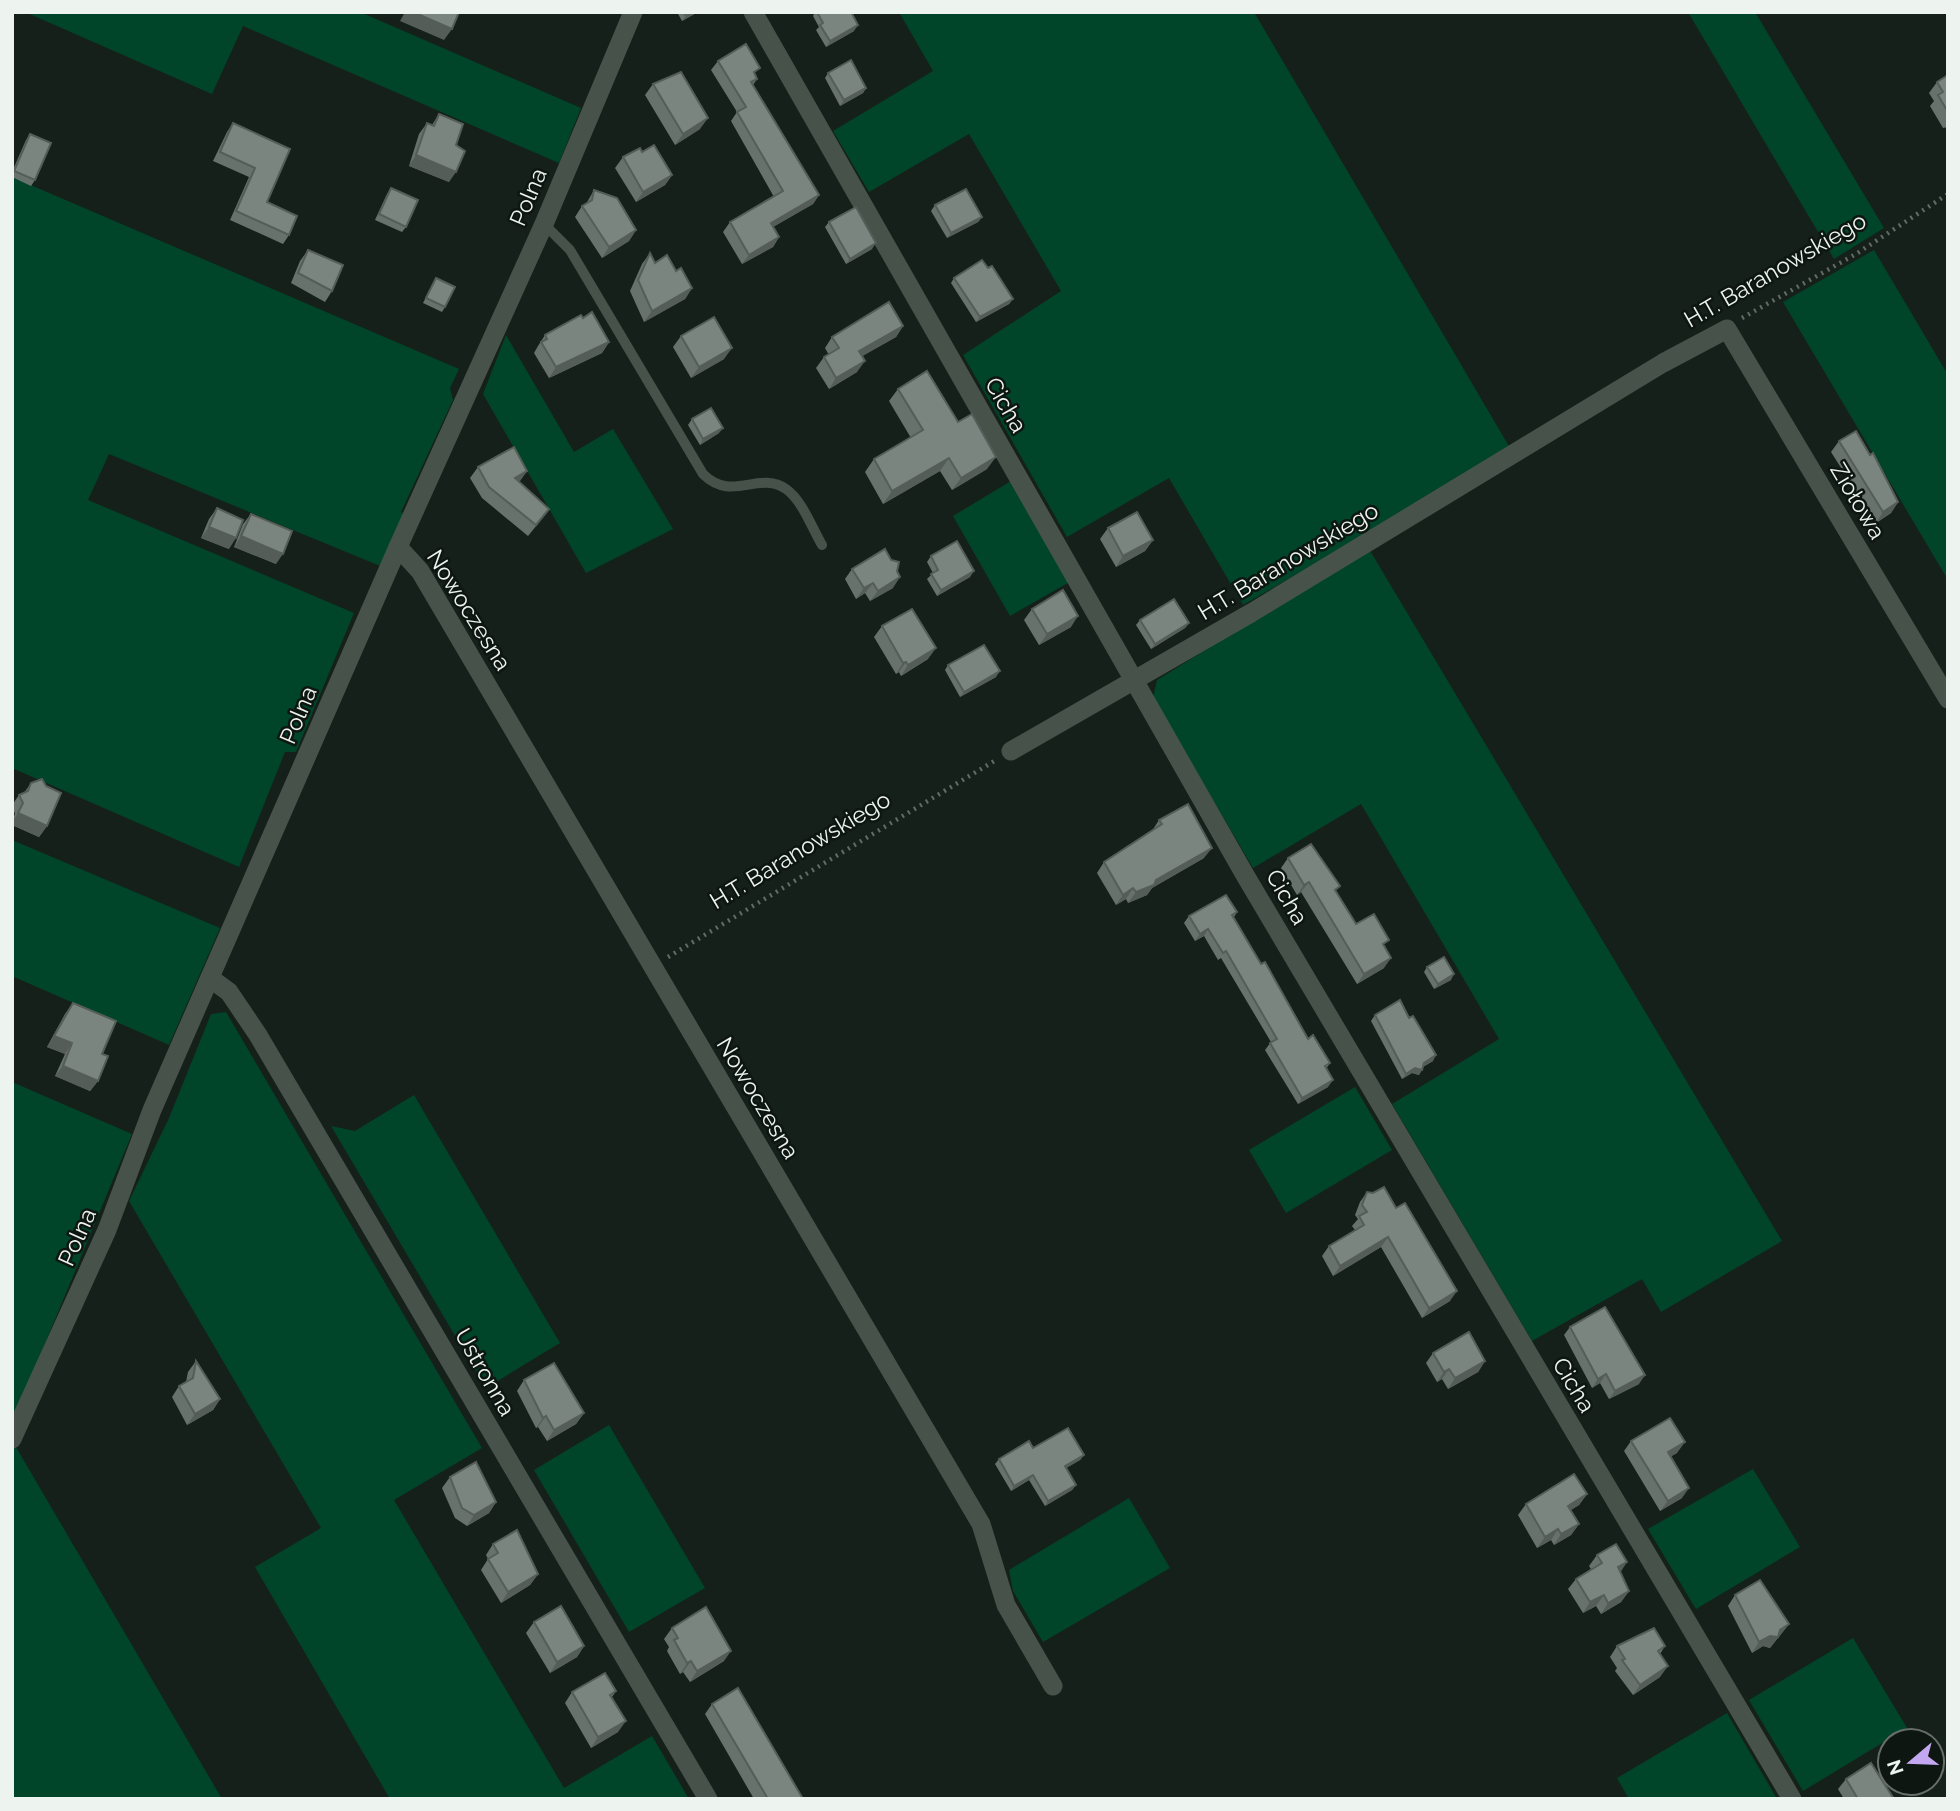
<svg xmlns="http://www.w3.org/2000/svg" width="1960" height="1811" font-family="Raleway,sans-serif">
	<rect width="100%" height="100%" fill="#16201a"/>
	<g fill="#004529">
		<path d="M25 12H360L581 108 559 163 243 26 212 94Z"/>
		<path d="M899 12H1254L1510 448 1480 470 1243 605 1169 478 1067 537 963 355 1061 291 969 134 869 192 833 131 933 71Z"/>
		<path d="M1688 12H1755L1884 228 1834 259Z"/>
		<path d="M12 177 459 369 450 388 453 400 401 512 406 516 385 568 109 454 88 500 354 613 296 752H285L239 867 12 768Z"/>
		<path d="M1874 250 1948 375V580L1783 302Z"/>
		<path d="M506 335 574 452 613 429 673 529 586 573 483 394Z"/>
		<path d="M1011 481 1073 580 1010 616 953 516Z"/>
		<path d="M1369 549 1782 1241 1661 1312 1642 1279 1532 1341 1392 1104 1499 1039 1361 804 1253 868 1153 698 1157 680Z"/>
		<path d="M12 840 220 928 169 1045 12 976Z"/>
		<path d="M226 1012 482 1448 394 1500 564 1788 652 1736 689 1799H390L255 1567 321 1528 129 1201 169 1118 211 1014Z"/>
		<path d="M12 1082 132 1134 12 1423Z"/>
		<path d="M1355 1087 1392 1150 1286 1213 1249 1150Z"/>
		<path d="M414 1095 560 1343 486 1388 331 1126 355 1131Z"/>
		<path d="M609 1425 705 1588 629 1632 534 1470Z"/>
		<path d="M13 1442 222 1799H12Z"/>
		<path d="M1753 1469 1800 1547 1696 1609 1648 1529Z"/>
		<path d="M1129 1498 1170 1568 1043 1642 1013 1591 1009 1570Z"/>
		<path d="M1853 1638 1907 1728 1803 1791 1749 1700Z"/>
		<path d="M1727 1713 1777 1799H1629L1617 1778Z"/>
	</g>
	<g fill="none" stroke-linecap="round" stroke-linejoin="round">
		<g stroke="#636b66" stroke-width="4.5" stroke-dasharray="2 5" stroke-linecap="butt">
			<path d="M1742 318 1856 254 1948 194"/>
			<path d="M668 957 996 760"/>
		</g>
		<path stroke="#47524b" stroke-width="10" d="M544 224 570 250 703 474C732 503 759 470 786 489 802 500 812 528 822 545"/>
		<g stroke="#47524b" stroke-width="19">
			<path d="M753 12 1245 875 1792 1799"/>
			<path d="M398 547 420 571 981 1524 1006 1605 1053 1686"/>
			<path d="M1011 751 1251 613 1663 363 1727 329 1948 699"/>
			<path d="M210 978 229 992 258 1035 708 1799"/>
			<path d="M12 1439 107 1230 152 1110 398 547 544 224 633 12"/>
		</g>
	</g>
	<g fill="#68726c">
		<path d="M677 12H698L682 21Z"/>
		<path d="M815 12H851L854 31 826 47 816 30 819 27 813 16Z"/>
		<path d="M718 61 755 75 757 79 753 85 819 195 813 204 773 227 779 237 773 247 742 264 723 232 730 222 774 197 731 121 737 112 711 70Z"/>
		<path d="M828 73 866 88 863 93 840 106 825 78Z"/>
		<path d="M1948 75V127L1943 128 1930 106 1934 101 1929 93 1937 82Z"/>
		<path d="M653 84 700 129 675 145 645 95Z"/>
		<path d="M439 114 456 145 449 182 409 166 419 134 427 123 432 125Z"/>
		<path d="M233 123 290 149 267 202 289 235 283 244 230 220 249 177 213 161 227 132Z"/>
		<path d="M30 134 35 180 31 186 12 177V172L26 140Z"/>
		<path d="M642 152 672 175 665 185 636 202 615 168 623 157Z"/>
		<path d="M391 188 406 227 402 232 375 220 387 194Z"/>
		<path d="M594 190 636 230 629 241 602 258 575 217 582 206 586 204Z"/>
		<path d="M935 205 982 217 978 222 947 238 931 211Z"/>
		<path d="M829 222 872 249 846 264 825 227Z"/>
		<path d="M308 250 332 291 325 302 291 283 300 261Z"/>
		<path d="M650 253 655 263 676 271 692 288 685 299 644 322 630 291 642 264Z"/>
		<path d="M988 268 1013 299 1009 304 976 322 951 283 954 278Z"/>
		<path d="M436 278 445 307 442 312 423 303Z"/>
		<path d="M583 318 609 342 602 353 549 378 534 353 538 346 545 335Z"/>
		<path d="M903 326 896 337 862 356 857 372 829 389 816 368 824 357 829 355 825 348 832 337Z"/>
		<path d="M681 336 724 359 691 378 673 347Z"/>
		<path d="M898 389 987 469 952 490 940 471 883 504 865 472 874 459 911 438 889 401Z"/>
		<path d="M692 419 719 433 700 445 688 425Z"/>
		<path d="M1839 441 1898 502 1891 513 1876 523 1831 452Z"/>
		<path d="M478 467 527 471 519 482 541 520 528 536 482 498 470 478Z"/>
		<path d="M217 508 229 549 201 538 209 519Z"/>
		<path d="M251 514 276 564 234 547 243 524Z"/>
		<path d="M1108 528 1153 540 1145 551 1116 567 1100 539Z"/>
		<path d="M931 556 970 577 937 596 927 579 933 573 927 562Z"/>
		<path d="M852 569 893 588 870 601 865 593 856 599 845 579Z"/>
		<path d="M1032 609 1071 627 1039 645 1024 620Z"/>
		<path d="M1140 620 1189 623 1185 628 1151 649 1136 625Z"/>
		<path d="M882 626 928 659 901 676 899 672 896 674 874 637Z"/>
		<path d="M948 665 996 677 960 697 945 670Z"/>
		<path d="M31 783 47 826 39 837 12 825V820L15 814 12 805 19 795 24 793Z"/>
		<path d="M1159 820 1204 858 1152 888 1147 895 1128 903 1126 899 1116 905 1097 873 1104 862 1152 831Z"/>
		<path d="M1288 858 1336 892 1356 924 1384 947V968L1357 984 1301 892 1297 895 1281 868Z"/>
		<path d="M1237 912 1234 917 1261 964 1308 1039 1330 1063 1326 1069 1328 1087 1298 1104 1265 1050 1271 1042 1221 958 1218 960 1204 936 1195 941 1184 923 1189 916Z"/>
		<path d="M1427 967 1451 980 1434 989 1424 972Z"/>
		<path d="M73 1003 102 1054 98 1081 90 1091 55 1076 65 1054 47 1047 65 1014Z"/>
		<path d="M1375 1015 1409 1018 1433 1061 1423 1067 1419 1075 1412 1073 1402 1079 1371 1021Z"/>
		<path d="M1367 1192 1450 1301 1422 1318 1381 1247 1333 1276 1322 1256 1329 1246 1355 1230 1352 1226 1358 1219 1355 1215 1360 1202Z"/>
		<path d="M1570 1327 1639 1384 1609 1399 1600 1383 1592 1388 1564 1335Z"/>
		<path d="M1433 1353 1485 1361 1478 1372 1448 1389 1442 1379 1437 1382 1426 1363Z"/>
		<path d="M196 1361 220 1399 213 1410 187 1425 172 1397 179 1386 186 1382 188 1372Z"/>
		<path d="M524 1380 584 1413 576 1424 547 1441 538 1427 536 1428 517 1391Z"/>
		<path d="M1631 1441 1677 1453 1671 1456 1682 1498 1660 1511 1624 1451Z"/>
		<path d="M1033 1448 1084 1455 1080 1460 1066 1468 1076 1485 1072 1490 1045 1506 1029 1480 1011 1491 995 1464 999 1459Z"/>
		<path d="M450 1477 496 1502 489 1513 467 1526 455 1518 442 1488Z"/>
		<path d="M1587 1494 1579 1505 1571 1510 1579 1524 1571 1535 1554 1545 1551 1540 1537 1548 1518 1515 1526 1504Z"/>
		<path d="M493 1544 538 1574 530 1585 501 1603 481 1570 488 1559 486 1555Z"/>
		<path d="M1597 1555 1620 1572 1629 1591 1621 1602 1601 1614 1596 1606 1583 1613 1568 1589 1576 1579 1591 1569 1589 1566Z"/>
		<path d="M1735 1595 1789 1624 1770 1648 1763 1646 1752 1653 1728 1606Z"/>
		<path d="M534 1622 584 1646 577 1657 550 1673 526 1633Z"/>
		<path d="M672 1628 724 1661 690 1682 683 1672 680 1674 667 1651 669 1647 664 1639Z"/>
		<path d="M1617 1646H1665L1660 1654V1677L1633 1695 1615 1671 1617 1668 1610 1657Z"/>
		<path d="M616 1691 612 1697 618 1732 591 1748 565 1703 572 1692Z"/>
		<path d="M712 1704 803 1799H754L705 1714Z"/>
		<path d="M1846 1779 1894 1799H1844L1838 1789Z"/>
	</g>
	<g fill="#555d58">
		<path d="M405 12H413L452 29 444 40 400 21Z"/>
		<path d="M692 12H698L682 21 686 16Z"/>
		<path d="M858 25 854 31 826 47 830 41Z"/>
		<path d="M866 88 863 93 840 106 844 100Z"/>
		<path d="M708 118 700 129 675 145 683 134Z"/>
		<path d="M416 155 456 172 449 182 409 166Z"/>
		<path d="M672 175 665 185 636 202 643 192Z"/>
		<path d="M819 195 813 204 764 232 771 223Z"/>
		<path d="M982 217 978 222 947 238 951 233Z"/>
		<path d="M636 230 629 241 602 258 609 247Z"/>
		<path d="M779 237 773 247 742 264 749 255Z"/>
		<path d="M876 243 872 249 846 264 850 259Z"/>
		<path d="M692 288 685 299 644 322 652 311Z"/>
		<path d="M1013 299 1009 304 976 322 980 317Z"/>
		<path d="M903 326 896 337 852 362 859 351Z"/>
		<path d="M609 342 602 353 549 378 556 367Z"/>
		<path d="M732 348 724 359 691 378 699 367Z"/>
		<path d="M865 361 857 372 829 389 836 378Z"/>
		<path d="M723 428 719 433 700 445 703 439Z"/>
		<path d="M996 457 987 469 952 490 961 478Z"/>
		<path d="M949 458 940 471 883 504 892 491Z"/>
		<path d="M527 471 520 481 507 489 515 478Z"/>
		<path d="M1898 502 1891 513 1876 523 1883 512Z"/>
		<path d="M209 527 236 538 229 549 201 538Z"/>
		<path d="M241 536 283 554 276 564 234 547Z"/>
		<path d="M1153 540 1145 551 1116 567 1123 556Z"/>
		<path d="M974 571 970 577 937 596 941 590Z"/>
		<path d="M900 577 893 588 870 601 878 591Z"/>
		<path d="M873 583 865 593 856 599 864 588Z"/>
		<path d="M1078 616 1071 627 1039 645 1047 634Z"/>
		<path d="M1189 623 1185 628 1151 649 1155 644Z"/>
		<path d="M936 648 928 659 901 676 908 665Z"/>
		<path d="M906 662 899 672 896 674 903 663Z"/>
		<path d="M1000 671 996 677 960 697 964 692Z"/>
		<path d="M18 813 47 826 39 837 12 825V822Z"/>
		<path d="M1212 848 1204 858 1152 888 1147 895 1128 903 1136 892Z"/>
		<path d="M1309 882 1301 892 1297 895 1304 885Z"/>
		<path d="M1133 888 1126 899 1116 905 1123 895Z"/>
		<path d="M1208 929 1204 936 1195 941 1200 934Z"/>
		<path d="M1391 958 1384 968 1357 984 1364 974Z"/>
		<path d="M1454 974 1451 980 1434 989 1438 984Z"/>
		<path d="M54 1036 72 1043 65 1054 47 1047Z"/>
		<path d="M1436 1055 1433 1061 1420 1068 1424 1063Z"/>
		<path d="M63 1066 98 1081 90 1091 55 1076Z"/>
		<path d="M1415 1068 1422 1070 1419 1075 1412 1073 1402 1079 1406 1074Z"/>
		<path d="M1333 1080 1328 1087 1298 1104 1302 1098Z"/>
		<path d="M1388 1237 1381 1247 1333 1276 1340 1266Z"/>
		<path d="M1457 1291 1450 1301 1422 1318 1429 1308Z"/>
		<path d="M1485 1361 1478 1372 1448 1389 1455 1378Z"/>
		<path d="M1449 1369 1442 1379 1437 1382 1444 1372Z"/>
		<path d="M1606 1374 1600 1383 1592 1388 1598 1379Z"/>
		<path d="M1645 1375 1639 1384 1609 1399 1615 1391Z"/>
		<path d="M220 1399 213 1410 187 1425 195 1414Z"/>
		<path d="M584 1413 576 1424 547 1441 554 1430Z"/>
		<path d="M546 1416 538 1427 536 1428 543 1418Z"/>
		<path d="M1685 1442 1677 1453 1660 1463 1668 1452Z"/>
		<path d="M1084 1455 1080 1460 1061 1471 1065 1466Z"/>
		<path d="M1033 1475 1029 1480 1011 1491 1014 1486Z"/>
		<path d="M1076 1485 1072 1490 1045 1506 1048 1501Z"/>
		<path d="M1689 1488 1682 1498 1660 1511 1668 1501Z"/>
		<path d="M1587 1494 1579 1505 1560 1516 1568 1506Z"/>
		<path d="M496 1502 489 1513 467 1526 474 1515Z"/>
		<path d="M1579 1524 1571 1535 1554 1545 1561 1534Z"/>
		<path d="M1558 1529 1551 1540 1537 1548 1545 1537Z"/>
		<path d="M1627 1562 1620 1573 1618 1567Z"/>
		<path d="M538 1574 530 1585 501 1603 508 1592Z"/>
		<path d="M1629 1591 1621 1602 1601 1614 1608 1603Z"/>
		<path d="M1604 1595 1596 1606 1583 1613 1590 1602Z"/>
		<path d="M1789 1624 1770 1648 1763 1646 1752 1653 1759 1642Z"/>
		<path d="M584 1646 577 1657 550 1673 557 1662Z"/>
		<path d="M731 1651 724 1661 690 1682 697 1671Z"/>
		<path d="M691 1661 683 1672 680 1674 687 1663Z"/>
		<path d="M1668 1666 1660 1677 1633 1695 1640 1685Z"/>
		<path d="M626 1721 618 1732 591 1748 598 1737Z"/>
	</g>
	<g fill="#79857e" stroke="#555d58" stroke-width="2">
		<path d="M413 12H459L452 29Z"/>
		<path d="M683 12H692L686 16Z"/>
		<path d="M817 12H851L858 25 830 41 820 25 823 23Z"/>
		<path d="M746 44 760 68 754 72 757 79 751 82 819 195 771 223 779 237 749 255 730 222 783 191 737 112 746 107 718 61Z"/>
		<path d="M851 60 866 88 844 100 828 73Z"/>
		<path d="M681 72 708 118 683 134 653 84Z"/>
		<path d="M1948 75V112L1938 95 1943 92 1937 82Z"/>
		<path d="M439 114 463 124 456 145 465 151 456 172 416 155 427 123 434 126Z"/>
		<path d="M233 123 290 149 267 202 297 216 289 235 236 211 255 168 220 152Z"/>
		<path d="M30 134 51 143 35 180 14 171Z"/>
		<path d="M654 145 672 175 643 192 623 157 640 148 642 152Z"/>
		<path d="M391 188 418 200 406 227 379 214Z"/>
		<path d="M966 189 982 217 951 233 935 205Z"/>
		<path d="M594 190 617 198 636 230 609 247 582 206 592 200Z"/>
		<path d="M856 207 876 243 850 259 829 222Z"/>
		<path d="M308 250 343 265 332 291 298 273Z"/>
		<path d="M650 253 655 263 667 255 676 271 681 268 692 288 652 311 638 280Z"/>
		<path d="M982 260 988 268 992 266 1013 299 980 317 954 278Z"/>
		<path d="M436 278 455 287 445 307 426 298Z"/>
		<path d="M889 302 903 326 859 351 865 361 836 378 824 357 839 348 832 337Z"/>
		<path d="M592 312 609 342 556 367 541 342 547 339 545 335 581 315 583 318Z"/>
		<path d="M714 317 732 348 699 367 681 336Z"/>
		<path d="M927 371 958 422 972 414 996 457 961 478 949 458 892 491 874 459 923 430 898 389Z"/>
		<path d="M711 408 723 428 703 439 692 419Z"/>
		<path d="M1856 431 1870 455 1873 453 1898 502 1883 512 1839 441Z"/>
		<path d="M514 447 527 471 515 478 549 509 536 525 489 487 478 467Z"/>
		<path d="M217 508 243 520 236 538 209 527Z"/>
		<path d="M1137 512 1153 540 1123 556 1108 528Z"/>
		<path d="M251 514 292 531 283 554 241 536Z"/>
		<path d="M957 541 974 571 941 590 931 574 938 570 931 556Z"/>
		<path d="M885 549 891 560 899 562 897 571 900 577 878 591 873 583 864 588 852 569Z"/>
		<path d="M1063 590 1078 616 1047 634 1032 609Z"/>
		<path d="M1174 599 1189 623 1155 644 1140 620Z"/>
		<path d="M912 609 936 648 908 665 906 662 903 663 882 626Z"/>
		<path d="M984 645 1000 671 964 692 948 665Z"/>
		<path d="M42 779 46 786 61 793 47 826 18 813 23 803 19 795 28 791 31 783Z"/>
		<path d="M1188 804 1212 848 1156 880 1154 885 1136 892 1133 888 1123 895 1104 862 1162 824 1159 820Z"/>
		<path d="M1311 844 1340 886 1335 890 1356 924 1374 914 1389 940 1383 944 1391 958 1364 974 1309 882 1304 885 1288 858Z"/>
		<path d="M1226 895 1237 912 1232 915 1261 964 1265 962 1308 1039 1313 1035 1330 1063 1325 1066 1333 1080 1302 1098 1270 1043 1277 1039 1226 951 1223 953 1208 929 1200 934 1189 916Z"/>
		<path d="M1444 957 1454 974 1438 984 1427 967Z"/>
		<path d="M1400 1000 1409 1018 1413 1016 1436 1055 1424 1063 1422 1070 1415 1068 1406 1074 1375 1015Z"/>
		<path d="M73 1003 116 1021 102 1054 108 1056 98 1081 63 1066 72 1043 54 1036Z"/>
		<path d="M1384 1187 1396 1208 1405 1203 1457 1291 1429 1308 1388 1237 1340 1266 1329 1246 1364 1225 1359 1216 1367 1212 1362 1205 1367 1192 1373 1193Z"/>
		<path d="M1605 1307 1645 1375 1615 1391 1606 1374 1598 1379 1570 1327Z"/>
		<path d="M1469 1332 1485 1361 1455 1378 1449 1369 1444 1372 1433 1353Z"/>
		<path d="M196 1361 220 1399 195 1414 179 1386 193 1378Z"/>
		<path d="M554 1363 584 1413 554 1430 546 1416 543 1418 524 1380Z"/>
		<path d="M1670 1418 1685 1442 1668 1452 1689 1488 1668 1501 1631 1441Z"/>
		<path d="M1068 1428 1084 1455 1065 1466 1076 1485 1048 1501 1033 1475 1014 1486 999 1459 1029 1441 1033 1448Z"/>
		<path d="M476 1462 496 1502 474 1515 462 1508 450 1477Z"/>
		<path d="M1574 1474 1587 1494 1568 1506 1579 1524 1561 1534 1558 1529 1545 1537 1526 1504Z"/>
		<path d="M517 1530 538 1574 508 1592 488 1559 498 1553 493 1544Z"/>
		<path d="M1616 1544 1627 1562 1618 1567 1629 1591 1608 1603 1604 1595 1590 1602 1576 1579 1602 1563 1597 1555Z"/>
		<path d="M1760 1580 1789 1624 1780 1630 1778 1637 1770 1636 1759 1642 1735 1595Z"/>
		<path d="M561 1606 584 1646 557 1662 534 1622Z"/>
		<path d="M706 1607 731 1651 697 1671 691 1661 687 1663 674 1640 678 1638 672 1628Z"/>
		<path d="M1654 1628 1665 1646 1658 1651 1668 1666 1640 1685 1622 1660 1625 1659 1617 1646Z"/>
		<path d="M605 1673 616 1691 610 1695 626 1721 598 1737 572 1692Z"/>
		<path d="M738 1688 803 1799H768L712 1704Z"/>
		<path d="M1871 1763 1894 1799H1858L1846 1779Z"/>
	</g>
	<g text-anchor="middle" stroke-width="5" stroke-linejoin="round" paint-order="stroke">
		<g font-size="23" fill="#edf3ef" stroke="#0d1611">
			<text transform="translate(528 197) rotate(-67)" y="8">Polna</text>
			<text transform="translate(1775 270) rotate(-30)" y="8">H.T. Baranowskiego</text>
			<text transform="translate(1006 405) rotate(60)" y="8">Cicha</text>
			<text transform="translate(1858 501) rotate(59)" y="8">Ziołowa</text>
			<text transform="translate(1288 561) rotate(-31)" y="8">H.T. Baranowskiego</text>
			<text transform="translate(469 610) rotate(58)" y="8">Nowoczesna</text>
			<text transform="translate(298 715) rotate(-67)" y="8">Polna</text>
			<text transform="translate(800 850) rotate(-31)" y="8">H.T. Baranowskiego</text>
			<text transform="translate(1287 897) rotate(60)" y="8">Cicha</text>
			<text transform="translate(758 1098) rotate(59)" y="8">Nowoczesna</text>
			<text transform="translate(77 1237) rotate(-66)" y="8">Polna</text>
			<text transform="translate(485 1372) rotate(60)" y="8">Ustronna</text>
			<text transform="translate(1574 1385) rotate(59)" y="8">Cicha</text>
		</g>
	</g>
	<rect width="1960" height="1811" fill="none" stroke="#edf3ef" stroke-width="28"/>
	<g transform="translate(1911 1762) rotate(251)"><circle r="33" fill="#0d1611" stroke="#676e6a" stroke-width="2"/>
	<path d="M0-5L12 26L0 18L-12 26Z" fill="#c4a7f1"/>
	<text y="-10" font-size="19" font-weight="bold" text-anchor="middle" fill="#edf3ef">N</text>
	</g>
</svg>
